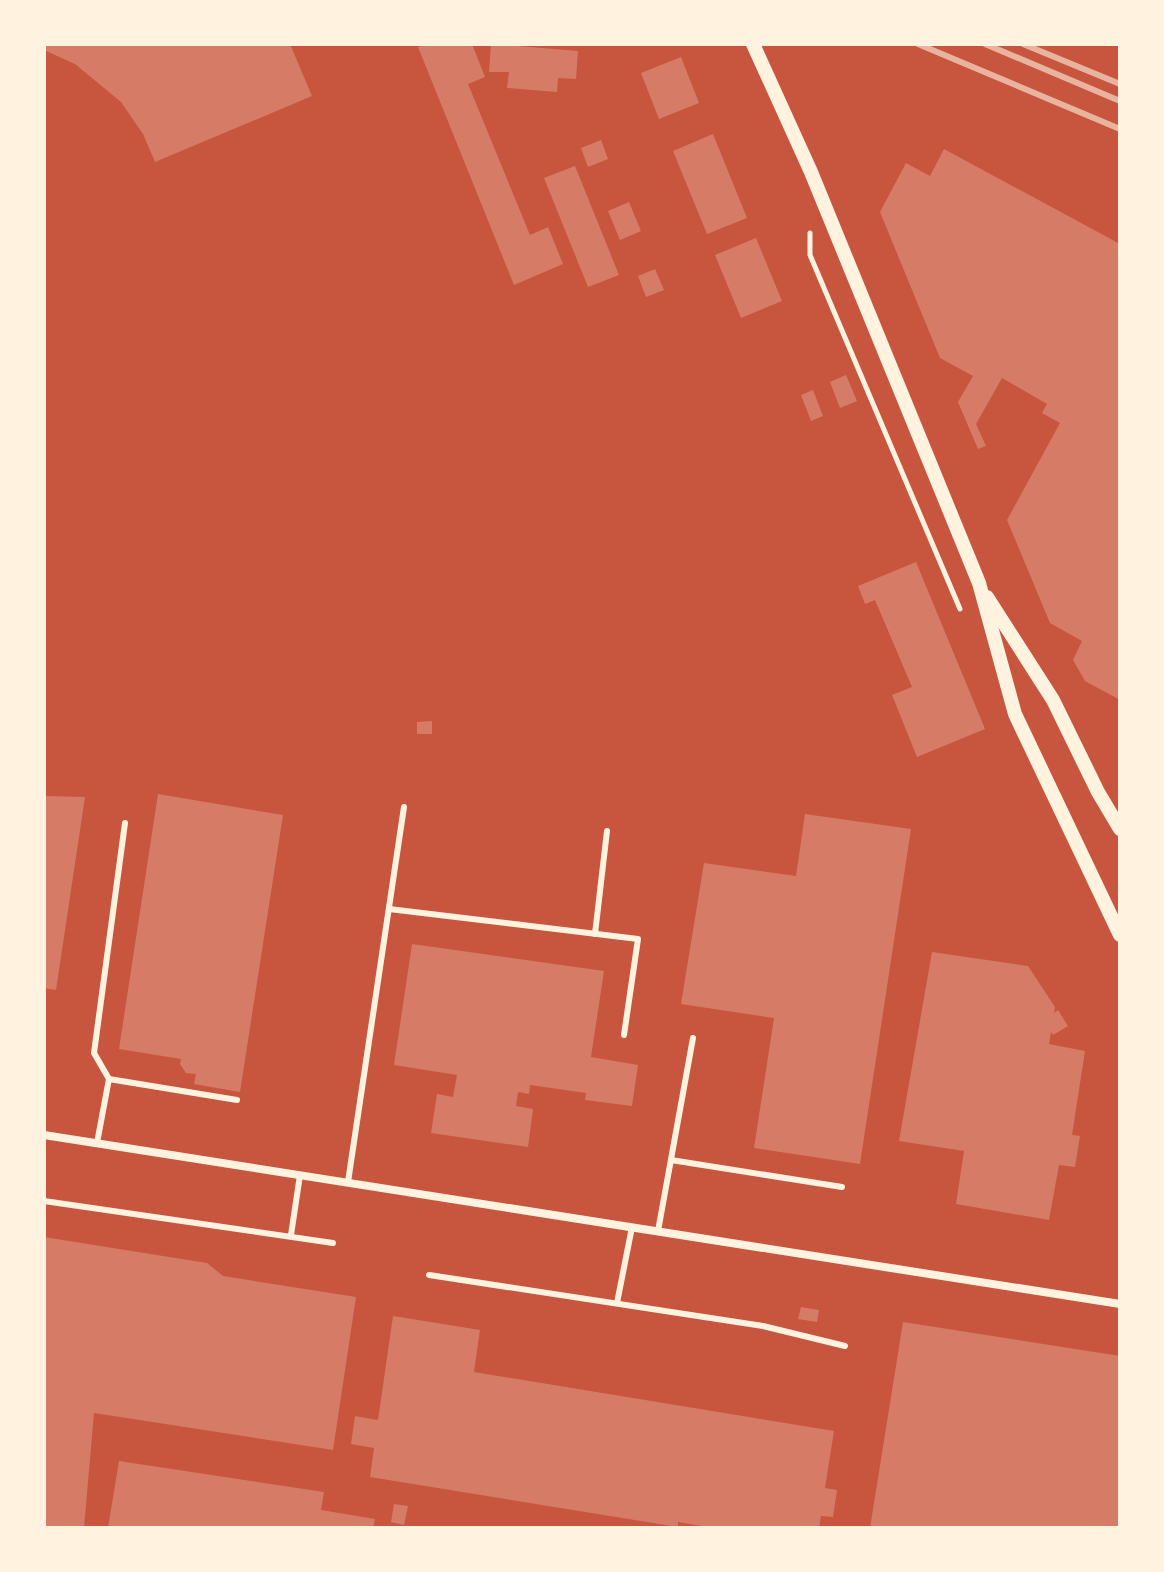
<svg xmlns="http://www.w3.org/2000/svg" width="1164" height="1572" font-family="'DM Sans',sans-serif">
	<rect width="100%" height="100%" fill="#c8553d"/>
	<g fill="#d67c66">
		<path d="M44 44H290L312 96 155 162 143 134 121 102 75 64 44 50Z"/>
		<path d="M425 44H472L485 77 468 84 530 235 548 227 563 264 514 285 418 47Z"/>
		<path d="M491 44 578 51 576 79 558 78 557 92 507 88 509 72H489Z"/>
		<path d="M681 57 699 103 659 119 641 73Z"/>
		<path d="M713 134 747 218 707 234 673 151Z"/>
		<path d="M601 140 608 159 588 167 581 148Z"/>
		<path d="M944 149 1120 244V700L1085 681 1073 660 1082 641 1050 623 1007 520 1060 423 1042 413 1047 404 1002 378 976 424 986 446 978 449 958 402 973 376 940 358 880 212 906 163 930 176Z"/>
		<path d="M575 166 619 275 588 287 544 178Z"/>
		<path d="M629 202 641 231 620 240 608 211Z"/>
		<path d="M756 238 782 301 741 318 715 255Z"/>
		<path d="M655 269 664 290 646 297 638 276Z"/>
		<path d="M846 375 857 401 840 408 830 382Z"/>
		<path d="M813 390 823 416 811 421 801 395Z"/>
		<path d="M916 562 985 729 917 757 892 695 912 687 875 600 865 604 858 586Z"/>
		<path d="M432 721V734H417V722Z"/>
		<path d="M158 794 283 815 240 1092 194 1084 196 1074 186 1073 180 1064 181 1059 119 1049Z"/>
		<path d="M44 796 85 797 56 990 44 988Z"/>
		<path d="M805 814 911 829 860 1164 754 1148 774 1018 681 1004 704 863 796 876Z"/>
		<path d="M412 944 604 971 591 1057 638 1065 632 1106 585 1100 586 1093 530 1085 529 1094 518 1092 516 1106 533 1109 528 1147 431 1133 437 1094 453 1097 457 1075 394 1065Z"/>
		<path d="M932 952 1028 966 1055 1007 1054 1013 1058 1010 1068 1026 1053 1035 1051 1032 1049 1044 1085 1051 1072 1135 1080 1136 1075 1167 1059 1165 1049 1220 956 1204 964 1151 899 1141Z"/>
		<path d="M44 1237 207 1263 223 1276 356 1297 333 1450 94 1413 84 1528H44Z"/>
		<path d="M801 1307 819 1310 817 1322 798 1319Z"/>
		<path d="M393 1316 480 1330 474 1372 834 1431 825 1488 837 1490 833 1517 821 1516 819 1528H713L678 1522V1527L370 1477 374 1448 351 1444 355 1416 378 1420Z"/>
		<path d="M903 1322 1120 1356V1528H870Z"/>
		<path d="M119 1461 324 1492 321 1510 375 1519 373 1528H108Z"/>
		<path d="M394 1504 408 1506 404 1525 391 1522Z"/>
	</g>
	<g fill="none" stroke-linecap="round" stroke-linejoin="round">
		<path stroke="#fff3e0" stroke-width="5" d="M810 233V255L960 609"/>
		<g stroke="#fff3e0" stroke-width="6">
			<path d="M389 909 638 939 624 1035"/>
			<path d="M595 934 607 831"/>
			<path d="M109 1079 237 1100"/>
			<path d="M97 1143 109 1079 94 1053 125 823"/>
			<path d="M671 1160 842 1187"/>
			<path d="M348 1182 404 807"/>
			<path d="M44 1201 333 1243"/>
			<path d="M658 1231 693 1038"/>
			<path d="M291 1235 300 1175"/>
			<path d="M429 1275 763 1326 845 1346"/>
			<path d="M617 1303 632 1227"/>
		</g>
		<path stroke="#fff3e0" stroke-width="8" d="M44 1135 1120 1304"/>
		<g stroke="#fff3e0" stroke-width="14">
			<path d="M753 44 811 172 979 583 1015 714 1120 935"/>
			<path d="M987 597 1053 700 1098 792 1120 829"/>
		</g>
		<g stroke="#e9b49f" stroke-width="6">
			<path d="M918 44 1120 129"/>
			<path d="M985 44 1120 101"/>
			<path d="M1023 44 1120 84"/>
		</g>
	</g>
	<rect width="1164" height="1572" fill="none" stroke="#fff3e0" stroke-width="92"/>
</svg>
